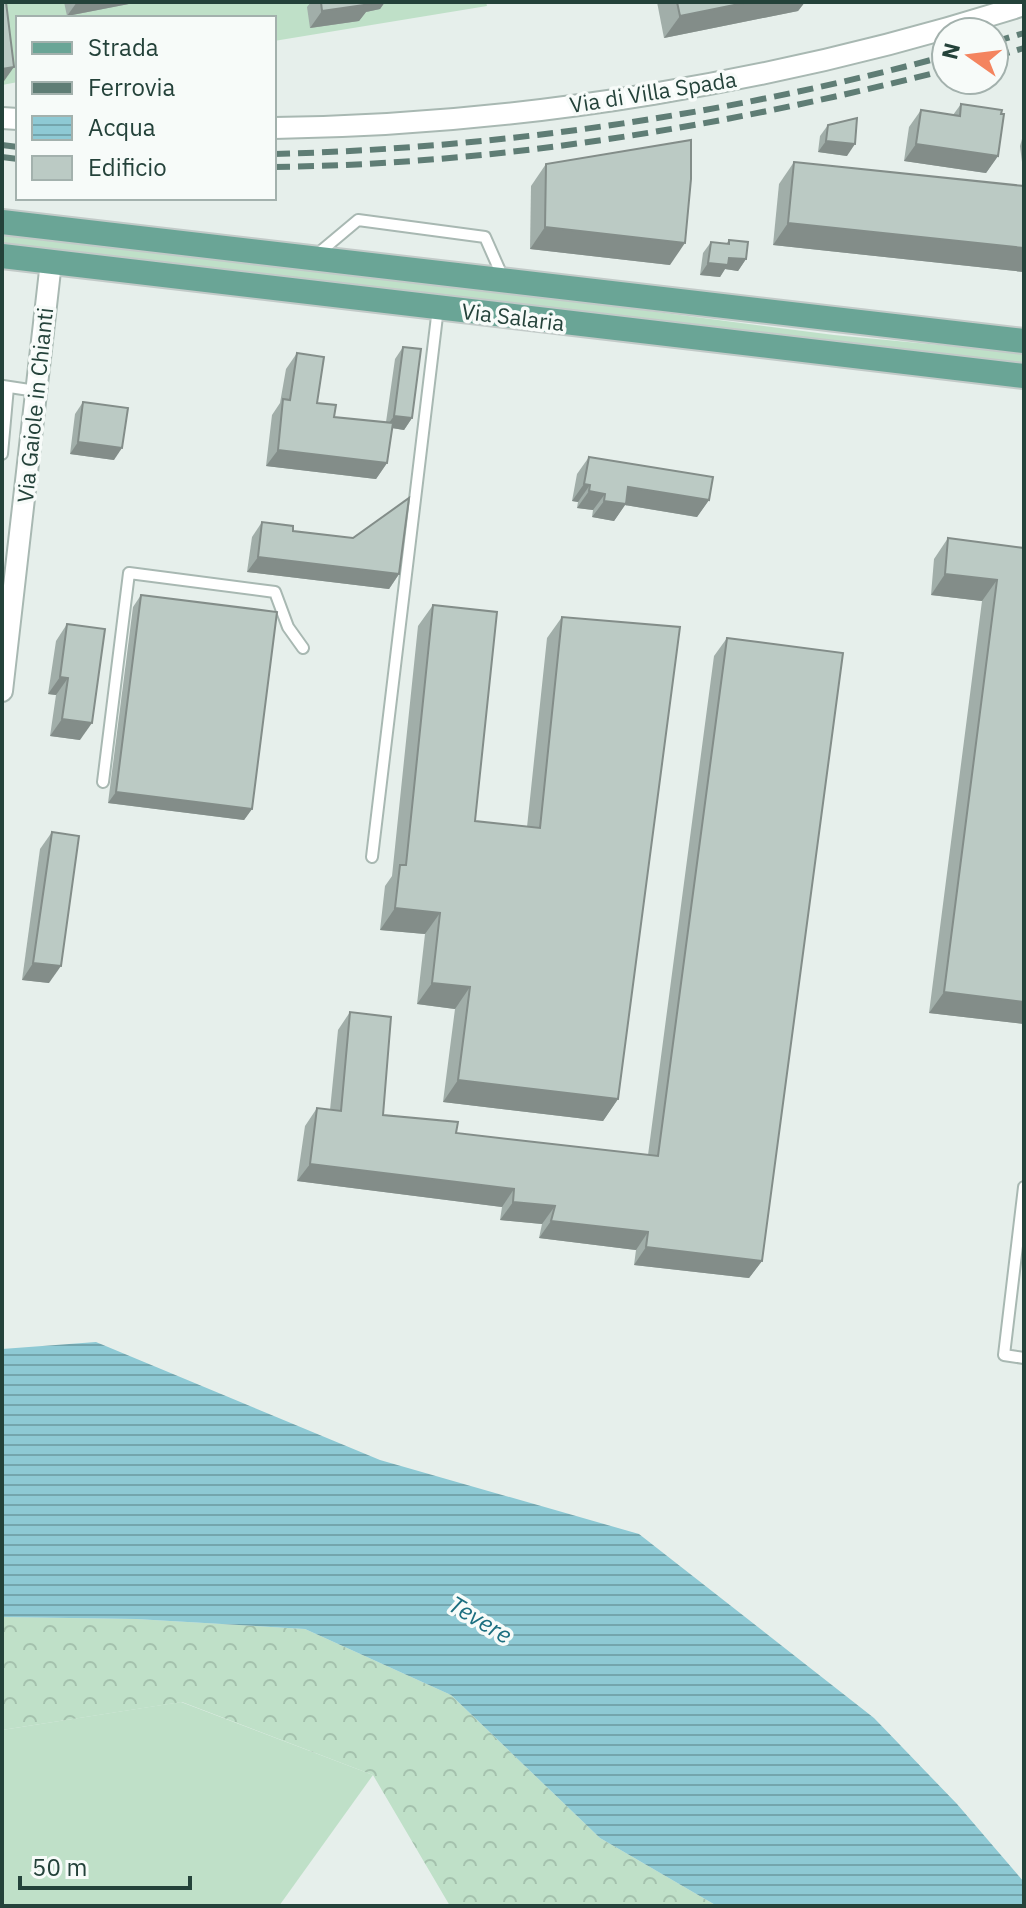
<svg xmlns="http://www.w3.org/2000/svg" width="1026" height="1908" font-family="'IBM Plex Sans',sans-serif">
	<defs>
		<pattern id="forest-crowns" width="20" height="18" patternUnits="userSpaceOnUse" patternTransform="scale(2)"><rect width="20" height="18" fill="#bfe0c8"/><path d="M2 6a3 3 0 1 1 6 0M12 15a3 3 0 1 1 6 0" fill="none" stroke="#a4c1ad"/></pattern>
		<pattern id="water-rules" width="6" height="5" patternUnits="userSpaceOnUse" patternTransform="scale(2)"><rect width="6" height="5" fill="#8ec9d4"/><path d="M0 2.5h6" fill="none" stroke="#74a5ad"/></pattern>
	</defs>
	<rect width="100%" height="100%" fill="#e6efeb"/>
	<g fill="#bfe0c8">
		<path d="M2 2H486L487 6 274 41V18H18V82L2 85Z"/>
		<path d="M2 232 442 284 834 335 1024 353V367L2 246Z"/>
		<path d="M181 1702 373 1775 279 1906H2V1730Z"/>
	</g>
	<path fill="url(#forest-crowns)" d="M2 1617 136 1619 305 1629 451 1695 600 1838 717 1906H450L373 1775 182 1702 2 1730Z"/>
	<path fill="url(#water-rules)" d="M96 1342 380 1460 639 1534 874 1718 957 1804 1024 1882V1906H717L600 1838 451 1695 305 1629 136 1619 2 1617V1349Z"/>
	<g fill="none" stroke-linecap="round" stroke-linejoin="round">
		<defs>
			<g id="lane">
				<path d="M315 256 358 220 485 237 504 280"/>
				<path d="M3 386 36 391"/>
				<path d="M2 454 8 387"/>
				<path d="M103 782 129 573 275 592 288 627 303 648"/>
				<path d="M372 857 438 308"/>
				<path d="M1024 1187 1004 1355 1024 1358"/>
			</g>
			<g id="street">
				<path d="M2 118 18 119"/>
				<path d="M274 128C523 125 787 81 1024 5"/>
				<path d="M2 691 51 262"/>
			</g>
			<g id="primary">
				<path d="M2 222 1024 341"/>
				<path d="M2 256 1024 376"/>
			</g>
		</defs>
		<use href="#lane" stroke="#a8b8b2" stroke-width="14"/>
		<use href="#street" stroke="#a8b8b2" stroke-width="24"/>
		<use href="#primary" stroke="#c2cac8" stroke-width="28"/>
		<use href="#lane" stroke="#fff" stroke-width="10"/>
		<use href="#street" stroke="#fff" stroke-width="20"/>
		<use href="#primary" stroke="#6aa596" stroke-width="24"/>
		<g stroke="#5f7d75" stroke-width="6" stroke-dasharray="16 8" stroke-linecap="butt">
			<path d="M994 42 1024 33"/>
			<path d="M994 57 1024 48"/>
			<path d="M2 145 18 147"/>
			<path d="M274 154C502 148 726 115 946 56"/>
			<path d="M2 157 18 159"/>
			<path d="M274 167C502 164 726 126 946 70"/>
		</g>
	</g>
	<g fill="#a1aea9">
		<path d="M64 2H139L67 16Z"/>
		<path d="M311 2H385L380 9 366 12 359 21 310 28 307 7Z"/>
		<path d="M657 2H805L798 11 664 38Z"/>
		<path d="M961 104 998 156 986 173 904 161 909 127 921 110 953 115Z"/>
		<path d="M828 125 847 156 818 152 820 136Z"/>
		<path d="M1024 132V163L1022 162 1020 146Z"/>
		<path d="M794 162 1024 186V272L773 245 779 184Z"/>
		<path d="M546 164 670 265 530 249 531 186Z"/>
		<path d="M729 240 746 259 738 271 725 269 720 277 700 275 703 253 711 242 726 244Z"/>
		<path d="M403 347 412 418 404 430 392 428 387 463 376 479 266 466 272 415 280 403 286 369 297 353 317 403 334 417 386 422 395 359Z"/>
		<path d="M83 402 114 460 70 454 75 414Z"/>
		<path d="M589 457 709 500 697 517 625 505 614 521 592 517 593 510 577 508 578 502 572 501 577 474Z"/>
		<path d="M262 522 293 531 399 574 389 589 247 572 252 537Z"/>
		<path d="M948 538 1024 548V1024L929 1013 982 601 931 595 934 559Z"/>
		<path d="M141 595 252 809 244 820 108 803 133 607Z"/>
		<path d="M433 605 475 821 527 827 547 638 562 617 618 1099 603 1121 443 1102 455 1009 417 1004 425 934 380 930 385 886 392 876 418 626Z"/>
		<path d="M67 624 80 740 50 736 56 695 48 694 56 641Z"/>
		<path d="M727 638 762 1261 749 1278 634 1265 636 1250 539 1238 542 1224 500 1220 502 1207 297 1181 305 1126 317 1108 330 1110 338 1030 350 1012 383 1115 456 1133 648 1155 714 656Z"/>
		<path d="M52 832 49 983 22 980 40 849Z"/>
	</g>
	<g fill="#838d89">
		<path d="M77 2H139L67 16Z"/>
		<path d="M366 2H385L380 9 366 12 359 21 310 28 322 11Z"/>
		<path d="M749 2H805L798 11 664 38 680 16Z"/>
		<path d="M14 67 2 84V69Z"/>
		<path d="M826 141 855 144 847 156 818 152Z"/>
		<path d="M916 144 998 156 986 173 904 161Z"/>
		<path d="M788 223 1024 248V272L773 245Z"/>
		<path d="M545 227 685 243 670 265 530 249Z"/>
		<path d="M729 258 746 259 738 271 725 269 720 277 700 275 708 263Z"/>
		<path d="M394 416 412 418 404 430 386 427Z"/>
		<path d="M78 442 122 448 114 460 70 454Z"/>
		<path d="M278 450 387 463 376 479 266 466Z"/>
		<path d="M584 484 590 485 578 502 572 501Z"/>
		<path d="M628 487 709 500 697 517 625 505 614 521 592 517 604 501Z"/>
		<path d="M589 491 605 494 593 510 577 508Z"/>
		<path d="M258 557 399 574 389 589 247 572Z"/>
		<path d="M945 574 997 580 982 601 931 595Z"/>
		<path d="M60 677 68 678 56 695 48 694Z"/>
		<path d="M62 719 92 723 80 740 50 736Z"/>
		<path d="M116 792 252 809 244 820 108 803Z"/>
		<path d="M395 908 440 913 425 934 380 930Z"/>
		<path d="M33 963 61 966 49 983 22 980Z"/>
		<path d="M432 983 470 987 455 1009 417 1004Z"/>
		<path d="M944 992 1024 1002V1024L929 1013Z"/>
		<path d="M458 1080 618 1099 603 1121 443 1102Z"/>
		<path d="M310 1164 514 1189 502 1207 297 1181Z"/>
		<path d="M513 1202 555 1206 542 1224 500 1220Z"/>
		<path d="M551 1221 648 1232 636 1250 539 1238Z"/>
		<path d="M646 1247 762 1261 749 1278 634 1265Z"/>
	</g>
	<g fill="#bbcac4" stroke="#838d89" stroke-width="2">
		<path d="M2 2H6L14 67 2 69Z"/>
		<path d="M321 2H371V4L322 11Z"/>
		<path d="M677 2H749L680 16Z"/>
		<path d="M961 104 1002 110 1001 114H1004L998 156 916 144 921 110 960 116Z"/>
		<path d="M857 118 855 144 826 141 828 125Z"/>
		<path d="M691 140V179L685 243 545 227 546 164Z"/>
		<path d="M794 162 1024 186V248L788 223Z"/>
		<path d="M729 240 748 242 746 259 729 258 728 265 708 263 711 242 729 244Z"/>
		<path d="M403 347 421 349 412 418 394 416Z"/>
		<path d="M297 353 324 357 317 403 336 405 334 417 393 423 387 463 278 450 283 399 290 400Z"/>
		<path d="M83 402 128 408 122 448 78 442Z"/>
		<path d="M589 457 713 477 709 500 628 487 626 504 604 501 605 494 589 491 590 485 584 484Z"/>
		<path d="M409 498 399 574 258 557 262 522 293 526V531L353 538Z"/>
		<path d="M948 538 1024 548V1002L944 992 997 580 945 574Z"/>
		<path d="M141 595 277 612 252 809 116 792Z"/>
		<path d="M433 605 497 612 475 821 540 828 562 617 680 627 618 1099 458 1080 470 987 432 983 440 913 395 908 400 865H406Z"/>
		<path d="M67 624 105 629 92 723 62 719 68 678 60 677Z"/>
		<path d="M727 638 843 653 762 1261 646 1247 648 1232 551 1221 555 1206 513 1202 514 1189 310 1164 317 1108 341 1111 350 1012 391 1017 383 1115 458 1122 456 1133 658 1156Z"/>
		<path d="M52 832 79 836 61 966 33 963Z"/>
	</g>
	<g text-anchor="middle" stroke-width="7" stroke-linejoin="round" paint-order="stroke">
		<g font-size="22" fill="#24423a" stroke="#f7fbf9">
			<text transform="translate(653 92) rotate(-9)" y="8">Via di Villa Spada</text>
			<text transform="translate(513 317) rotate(7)" y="8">Via Salaria</text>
			<text transform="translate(35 405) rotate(-84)" y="8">Via Gaiole in Chianti</text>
		</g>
		<g font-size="24" font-style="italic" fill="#1c6f80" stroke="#f7fbf9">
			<text transform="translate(480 1620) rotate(31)" y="8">Tevere</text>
		</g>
	</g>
	<rect width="1026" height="1908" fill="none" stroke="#24423a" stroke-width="8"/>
	<rect x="16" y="16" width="260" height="184" fill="#f7fbf9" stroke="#a3b1ad" stroke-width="2"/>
	<rect x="32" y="42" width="40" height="12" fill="#6aa596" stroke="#a3b1ad" stroke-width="2"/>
	<text x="88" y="56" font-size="24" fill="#24423a">Strada</text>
	<rect x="32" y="82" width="40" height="12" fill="#5f7d75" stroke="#a3b1ad" stroke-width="2"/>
	<text x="88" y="96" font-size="24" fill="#24423a">Ferrovia</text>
	<rect x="32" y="116" width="40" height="24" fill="url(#water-rules)" stroke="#a3b1ad" stroke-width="2"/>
	<text x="88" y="136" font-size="24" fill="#24423a">Acqua</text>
	<rect x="32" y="156" width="40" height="24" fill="#bbcac4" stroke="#a3b1ad" stroke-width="2"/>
	<text x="88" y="176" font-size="24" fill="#24423a">Edificio</text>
	<g transform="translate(970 56) rotate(284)"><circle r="38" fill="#f7fbf9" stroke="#a3b1ad" stroke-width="2"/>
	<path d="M0-6L14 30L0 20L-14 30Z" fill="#f4845f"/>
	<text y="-12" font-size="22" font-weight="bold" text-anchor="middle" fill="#24423a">N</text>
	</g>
	<path d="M20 1876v12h170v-12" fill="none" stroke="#24423a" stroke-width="4"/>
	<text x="32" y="1876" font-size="24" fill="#24423a" stroke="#f7fbf9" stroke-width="6" paint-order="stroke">50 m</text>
</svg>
